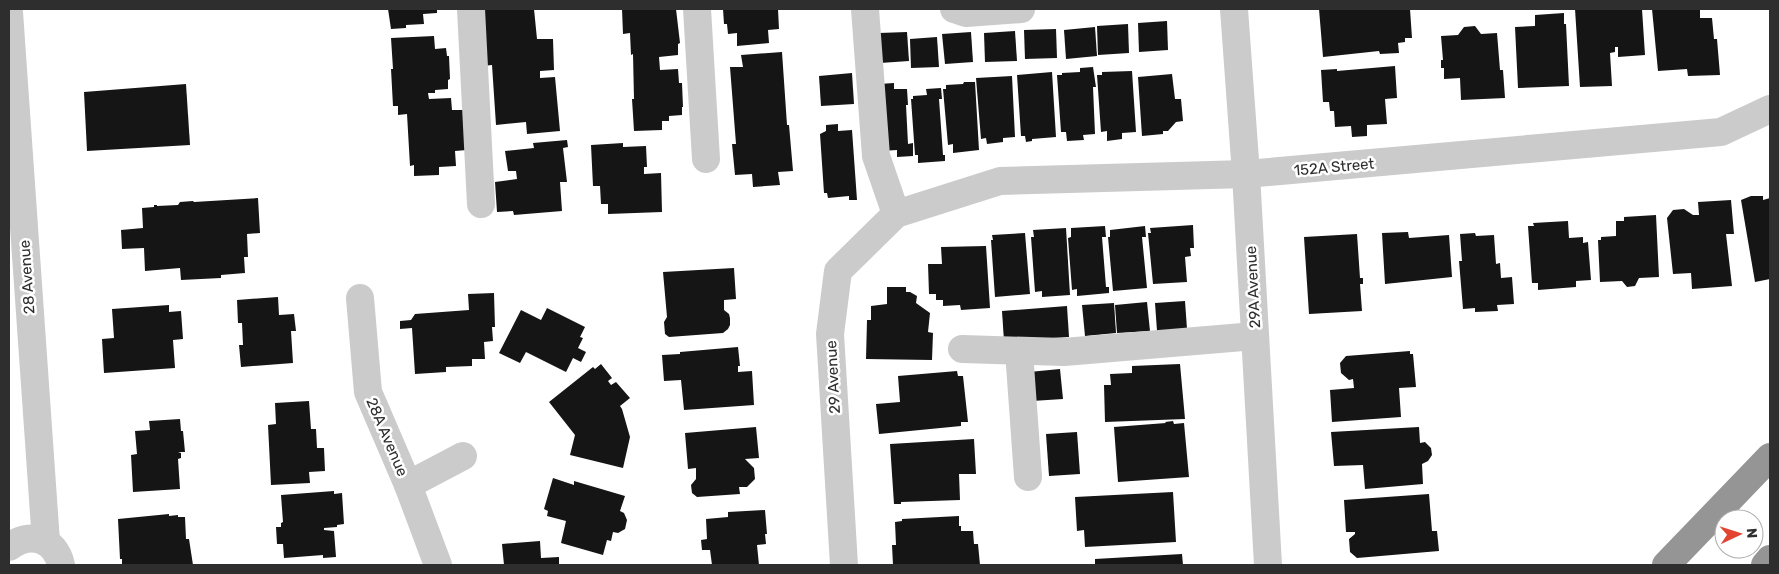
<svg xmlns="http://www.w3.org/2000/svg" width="1779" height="574" font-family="Rubik,sans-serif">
	<rect width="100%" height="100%" fill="#fff"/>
	<g fill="#151515">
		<path d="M388 9H437V13L423 14 424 24 406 25V28L391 29Z"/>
		<path d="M478 9H534L537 39H553L554 70 540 71V78L555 77 560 131 527 134 526 122 496 125 492 65 482 66Z"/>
		<path d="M622 9H676L680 43 678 44V55L659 57 660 70 678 69 679 83H682L683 107H682V115L669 116V121H662V130L634 131 632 99H634L633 54 631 55 630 33 623 34Z"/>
		<path d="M723 9H778L779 29 768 30 769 43 737 46V33L728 34 727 24H724Z"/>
		<path d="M1319 9H1410L1412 38H1405V42L1398 43 1399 53 1380 54 1379 51 1323 57Z"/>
		<path d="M1575 9H1642L1645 55 1618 57V47H1615V52L1610 53 1612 86 1580 87Z"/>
		<path d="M1652 9H1700V18H1712L1714 39H1717L1720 75 1688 76 1687 69 1658 71Z"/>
		<path d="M1564 13V24H1566L1569 86 1518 88 1515 27 1535 26V15Z"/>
		<path d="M1167 21 1168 50 1139 52 1138 23Z"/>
		<path d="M1128 24 1129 53 1098 55 1097 26Z"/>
		<path d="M1475 26 1481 34 1497 33 1500 70H1503L1505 98 1461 100 1460 78 1444 79V68H1441V60H1443L1441 36 1458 35 1464 27Z"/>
		<path d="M1095 27 1097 56 1066 59 1064 30Z"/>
		<path d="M1056 29 1057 58 1025 59 1024 30Z"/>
		<path d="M1015 31 1017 61 985 62 984 33Z"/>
		<path d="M907 32 909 61 880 63 879 33Z"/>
		<path d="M971 32 973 62 945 64 942 34Z"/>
		<path d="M434 36 435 49 446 48 447 56H449L450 79 448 80V89L435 90V93H428L429 99 451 98 452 110H463L467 150 455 151 456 166 439 167V175L414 176V165L410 166 407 114 398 115V106H393L391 69H393L391 38Z"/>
		<path d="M937 37 939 67 911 68 910 39Z"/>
		<path d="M782 52 787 125H789L793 171 778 172 780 185 753 187 752 174 735 175 732 144H736L730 67H743L741 55Z"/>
		<path d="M1395 66 1397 98 1385 99 1387 124 1367 125V136L1352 137 1351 126 1335 127 1334 111H1330L1329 102H1323L1321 70 1337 69V71Z"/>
		<path d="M1093 67 1096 87H1093L1095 134 1083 135 1084 140 1067 141 1066 132H1061L1057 75H1062V73L1080 72V68Z"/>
		<path d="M1132 71 1136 132 1122 133V139L1107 141V131L1101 132 1097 75H1102V72Z"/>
		<path d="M1052 72 1056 137 1032 139V141L1026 142 1025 136H1021L1017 75Z"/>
		<path d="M852 73 854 104 821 106 819 76Z"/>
		<path d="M1172 74 1175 99H1181L1183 121 1176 122 1168 131H1163V134L1142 136 1138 77Z"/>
		<path d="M1012 76 1015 137 1003 138V142L987 144 986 138 981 139 976 78Z"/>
		<path d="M964 82H975L979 150 953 153V144L948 145 943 89H946V85L963 84Z"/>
		<path d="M894 83V89H907L908 105H906L908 144 913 143V156L897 157V150L881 151 879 84Z"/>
		<path d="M186 84 190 145 87 151 84 92Z"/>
		<path d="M941 88 942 99H939L943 155H945V161L918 163V155H915L911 99H913V96L927 95 926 89Z"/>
		<path d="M838 124V131L852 130 857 200H849V196L828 198 827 193H824L820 134 826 131V125Z"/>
		<path d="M567 140 568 147 563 148 567 182H560L562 211 514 215 513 211 497 212 495 182 517 179 516 171H508L505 151 534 148 533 143Z"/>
		<path d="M623 143V147L646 146 647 167H644V174L661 173 662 212 608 214V204H601L600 186H593L591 145Z"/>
		<path d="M1751 196H1763V200L1770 198V279L1755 282 1741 200Z"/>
		<path d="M258 198 260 233 247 234 248 257H244L245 273 221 275V278L181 280 180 268 145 271 144 248 122 249 121 230 143 228 142 208 154 207V205H157V206L178 205 180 202 193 201 194 202Z"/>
		<path d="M1731 200 1734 234H1726L1732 286 1692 289 1691 273 1673 274 1667 218 1673 210 1684 209 1693 215H1699L1698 202Z"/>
		<path d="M1656 215 1659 277 1639 278 1635 286 1627 287 1622 281 1600 282 1598 240H1601V237L1616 236V221H1624V217Z"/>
		<path d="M1568 221 1569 238 1583 237V243L1588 242 1591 280 1576 281V287L1538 290V283H1532L1528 226H1534L1533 223Z"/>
		<path d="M1193 225 1194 248H1190L1191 256 1185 257 1187 282 1153 284 1148 233H1151L1150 228Z"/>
		<path d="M1105 226 1106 237H1102L1106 287H1109V293L1077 296V289L1072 290 1068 238 1071 237V228Z"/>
		<path d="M1145 226 1146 237H1142L1147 288 1113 291 1108 237H1110V230Z"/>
		<path d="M1066 228 1070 295 1042 297V291L1035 292 1031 237H1034L1033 230Z"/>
		<path d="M1408 232 1409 238 1449 235 1452 277 1385 284 1382 233Z"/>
		<path d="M1025 233 1030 294 995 297 991 240H993L992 235Z"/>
		<path d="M1475 233 1476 236 1494 235 1496 264 1500 263 1501 278 1512 277 1514 304 1497 305 1498 311 1475 312V308L1463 309 1459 261H1462L1460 234Z"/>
		<path d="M1357 234 1360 278H1363V284H1360L1362 311 1309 314 1304 237Z"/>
		<path d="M986 246 990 308 961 310 960 305 943 306V300H936V294H929L928 264H942L941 247Z"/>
		<path d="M734 268 736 299 724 300V310L729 314 730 318V325L728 329 723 333 669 337 665 334 664 322 667 317 663 272Z"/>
		<path d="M887 287H906V292H910L917 296 916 303 930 313 928 332 933 333 932 360 866 359 867 320H871V306L887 304Z"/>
		<path d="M494 293 495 327H492L493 341 484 342 485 359H472V366L446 367V372L415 374 412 328 400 329V321L411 320 415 314 469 310 468 294Z"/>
		<path d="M278 297 279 315 294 314 296 331H291L293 363 241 367 239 345H243L242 323H238L237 300Z"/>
		<path d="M1185 301 1187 329 1157 331 1155 303Z"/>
		<path d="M1147 302 1150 331 1117 333 1115 305Z"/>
		<path d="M1114 303 1116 333 1085 336 1082 305Z"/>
		<path d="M169 305V312L181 311 183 339 173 340 175 368 104 373 102 339 114 338 112 309Z"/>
		<path d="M1067 306 1069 337 1004 341 1002 311Z"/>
		<path d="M547 308 585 327 580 337 583 338 578 348 586 352 581 362 573 358 566 372 526 352 520 363 499 353 521 310 541 320Z"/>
		<path d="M738 347 740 366H738V372L752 371 754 405 684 410 681 380 664 381 662 355 680 354V352Z"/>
		<path d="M1410 351V354H1413L1416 387 1399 388 1401 417 1332 422 1330 390 1354 388 1353 379 1349 380 1341 373 1340 363 1346 356Z"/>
		<path d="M601 364 612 378 608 381 611 385 616 382 630 398 620 406 622 409 630 437 623 468 570 455 575 435 549 402 593 367 595 369Z"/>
		<path d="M1180 364 1185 419 1105 422 1104 385H1111L1110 374 1132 373V366Z"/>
		<path d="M1060 369 1063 399 1032 401 1029 372Z"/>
		<path d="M957 371 958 376H963L968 422H961V426L879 434 876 404 900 402 898 376Z"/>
		<path d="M309 401 311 429H316L317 448H324L325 471 309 472 310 483 271 485 268 425 276 424 275 403Z"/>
		<path d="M180 419 181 431H183L185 452H178L181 453V458L178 459 180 489 133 492 131 455 137 454 135 431 150 430 149 421Z"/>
		<path d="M1173 421 1174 424 1184 423 1189 477 1118 482 1114 427 1166 423 1165 422Z"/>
		<path d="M756 427 759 458 745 459 754 468 755 479 747 487H739L740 494 697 497 692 493 691 485 696 479V468L688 469 685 433Z"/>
		<path d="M1419 427 1420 443 1425 442 1431 448 1432 455 1428 461 1422 464 1423 484 1365 489 1363 465 1334 466 1331 432Z"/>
		<path d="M1077 432 1080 474 1049 476 1046 434Z"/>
		<path d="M974 439 976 474H959L960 500 901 502V504H894L890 444Z"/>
		<path d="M553 478 574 485V481L625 496 620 511 624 513 627 520 625 529 618 533 613 532 611 541 607 540 603 555 561 543 566 521 547 516 548 511 544 509Z"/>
		<path d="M334 491V494L342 493 344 524 337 525V527L324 528V530L334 531 336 557 323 558V555L284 558 283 544H277L276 527H281V523L283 522 281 495Z"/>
		<path d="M1173 492 1176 542 1085 547 1084 530 1077 531 1075 497Z"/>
		<path d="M1429 494 1432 531H1437L1439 551 1357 558 1350 552 1349 539 1355 534V532H1346L1344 500Z"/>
		<path d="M765 510 767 534H765L766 544 757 545 759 565H712L710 550H702L701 540 707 539 706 519 728 517V512Z"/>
		<path d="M169 514V516L178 515V517H185L186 539H189L193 565H122V559H120L118 519Z"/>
		<path d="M959 516V526H961V531H973L974 544H978L980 565H893L892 545H896L895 522 902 521V519Z"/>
		<path d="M540 541 541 558 559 557V565H504L502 544Z"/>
		<path d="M1182 554 1183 565H1095V559Z"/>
	</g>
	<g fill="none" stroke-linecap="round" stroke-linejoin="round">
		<g stroke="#cbcbcb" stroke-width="28">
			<path d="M471 9 481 204"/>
			<path d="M697 9 706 159"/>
			<path d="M865 9 876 156 896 214"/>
			<path d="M954 9 966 13 1021 9"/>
			<path d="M1234 9 1246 174 1268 565"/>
			<path d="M9 12 46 542"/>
			<path d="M360 298 368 392 408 485 438 565"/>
			<path d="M962 349 1064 352 1255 336"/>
			<path d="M1019 351 1028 477"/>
			<path d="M408 485 463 456"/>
			<path d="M9 547C30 531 55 538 61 565"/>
			<path d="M844 565 830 334 838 271 896 214 1000 181 1246 174 1721 132 1770 109"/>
		</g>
		<g stroke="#959595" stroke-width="28">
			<path d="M1666 565 1770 457"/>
			<path d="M1765 565 1770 559"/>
		</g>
	</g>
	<g text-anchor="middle" stroke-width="5" stroke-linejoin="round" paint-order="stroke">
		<g font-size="15" fill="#2e2e2e" stroke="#fff">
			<text transform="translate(1334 167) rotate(-5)" y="5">152A Street</text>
			<text transform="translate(27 277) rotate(-94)" y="5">28 Avenue</text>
			<text transform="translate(1253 287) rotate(-93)" y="5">29A Avenue</text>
			<text transform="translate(833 377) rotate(-93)" y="5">29 Avenue</text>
			<text transform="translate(387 437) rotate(67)" y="5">28A Avenue</text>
		</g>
	</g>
	<rect width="1779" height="574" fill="none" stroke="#2e2e2e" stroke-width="20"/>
	<g transform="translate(1739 534) rotate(86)"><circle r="24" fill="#ffffff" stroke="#ababab"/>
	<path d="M0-4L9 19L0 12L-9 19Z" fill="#e34432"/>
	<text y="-8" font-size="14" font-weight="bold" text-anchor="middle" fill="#2e2e2e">N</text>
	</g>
</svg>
